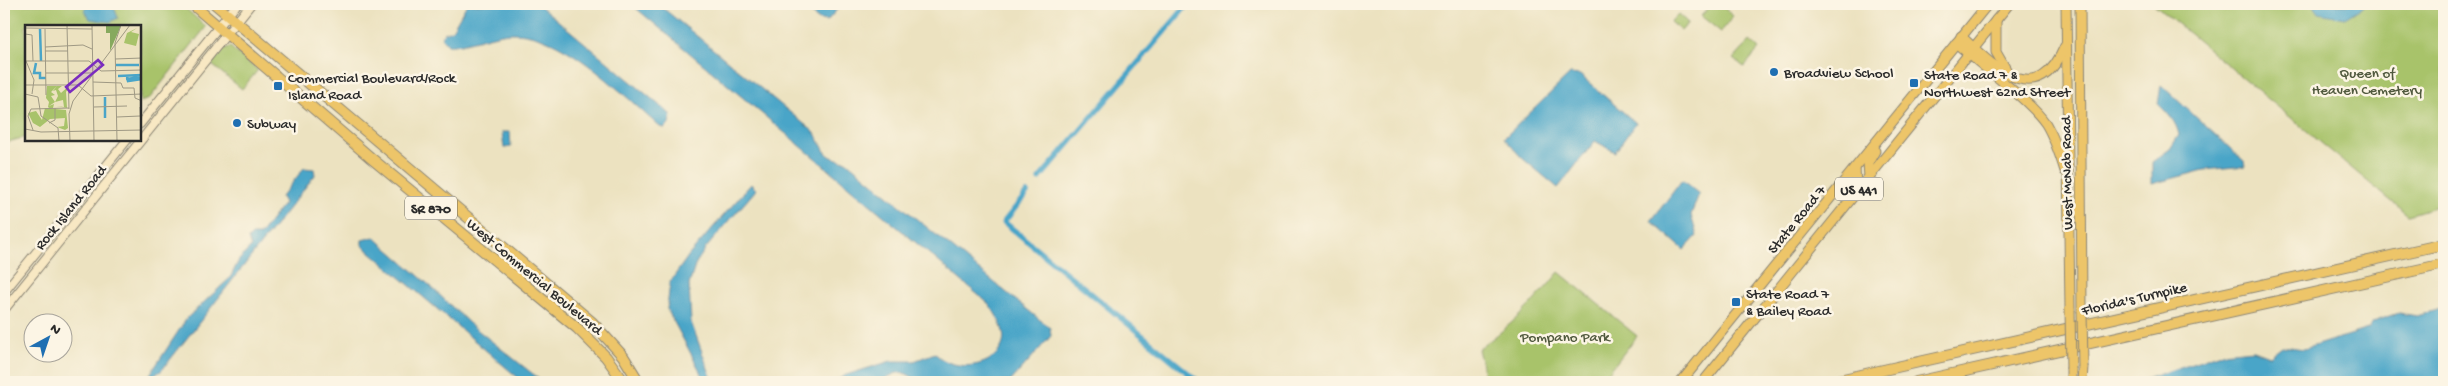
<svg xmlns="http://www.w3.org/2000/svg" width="2448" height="386" font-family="'Gochi Hand',sans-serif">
	<rect width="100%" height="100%" fill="#fcf5e5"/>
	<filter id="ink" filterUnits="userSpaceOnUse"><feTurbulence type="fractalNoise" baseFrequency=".02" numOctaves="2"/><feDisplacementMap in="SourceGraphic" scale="10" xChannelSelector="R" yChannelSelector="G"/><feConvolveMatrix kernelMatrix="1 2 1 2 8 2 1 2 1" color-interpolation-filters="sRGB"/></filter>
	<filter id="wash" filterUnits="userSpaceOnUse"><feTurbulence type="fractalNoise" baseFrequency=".0096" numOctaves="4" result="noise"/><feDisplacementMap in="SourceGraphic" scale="20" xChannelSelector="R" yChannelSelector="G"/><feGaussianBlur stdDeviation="1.12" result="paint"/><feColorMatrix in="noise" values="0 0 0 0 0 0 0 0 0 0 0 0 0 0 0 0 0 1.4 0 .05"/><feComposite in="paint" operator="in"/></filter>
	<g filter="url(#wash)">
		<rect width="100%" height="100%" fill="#ece2c0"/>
		<g fill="#a8c36a" stroke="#6a774a">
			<path d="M4 4H181L206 27 149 99 140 102V26H26V137L4 143Z"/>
			<path d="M1712 4 1721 5 1733 16 1721 32 1701 16Z"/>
			<path d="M2154 4H2444V204L2408 215Z"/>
			<path d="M1678 14 1688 23 1681 31 1670 22Z"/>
			<path d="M1750 41 1759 49 1744 67 1734 59Z"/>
			<path d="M230 47 258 70 242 89 211 64 223 49Z"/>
			<path d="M1559 272 1637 336 1601 382H1486L1478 349C1510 327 1535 302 1559 272Z"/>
		</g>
		<g fill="#4aa5c8" stroke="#3a687a">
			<path d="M87 4H113L118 18 110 22 90 19 85 11Z"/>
			<path d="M467 4H538L670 114C672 120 669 124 665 128L660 127C623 95 563 31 511 33 496 33 459 47 448 45L441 37 444 33 452 30Z"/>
			<path d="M631 4H658L814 132C826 149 821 157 846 161L1050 328 1051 336 1010 382H919C895 363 897 378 873 382 861 384 846 382 833 382L846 375 891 361H914L935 353C950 371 989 370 1001 348 1009 334 997 316 989 304Z"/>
			<path d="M800 4H842L827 21 819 20Z"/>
			<path d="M2313 4H2367L2345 18 2319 13Z"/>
			<path d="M1570 74 1580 75 1636 123 1615 152 1595 141 1558 188 1522 158 1504 138Z"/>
			<path d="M2161 85 2244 161 2245 166 2204 170 2152 184V162L2170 149 2179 135C2176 121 2168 114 2158 104Z"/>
			<path d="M502 132H510L511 147 504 148Z"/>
			<path d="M304 168 314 169 315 175 162 370 145 382 187 318 230 278 239 260 251 247 248 239 252 235H260L284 203 281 197Z"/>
			<path d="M1682 180 1699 194 1691 215 1697 236 1684 250 1651 221Z"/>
			<path d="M751 184 756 189 755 191 706 248 696 263 689 285 691 322 713 382H706L667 309 670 282 689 255Z"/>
			<path d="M374 237 427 283 470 324 543 382H523L362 245V240Z"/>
			<path d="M2444 308V382H2137L2221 353 2253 350 2269 356 2282 346 2304 349 2368 329 2373 322 2399 313 2417 316Z"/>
		</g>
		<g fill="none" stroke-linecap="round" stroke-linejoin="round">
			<g stroke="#4aa5c8" stroke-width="5.5">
				<path d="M1039 179 1188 4"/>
				<path d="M1027 193 1004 222 1199 382"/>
			</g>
		</g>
	</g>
	<g filter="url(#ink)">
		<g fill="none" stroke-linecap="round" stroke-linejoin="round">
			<defs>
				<g id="secondary">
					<path d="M140 124 237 4"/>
					<path d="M4 292 127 140"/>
					<path d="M4 310 251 4"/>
				</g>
				<g id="primary">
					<path d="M2066 4 2070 310"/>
					<path d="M2080 4 2082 311"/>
					<path d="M1996 20V52L2008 73"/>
					<path d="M1961 36C1995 68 2037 112 2065 46"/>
					<path d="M1956 43C1980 65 2029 99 2046 124 2055 139 2060 155 2065 171"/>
					<path d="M1869 177 1868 163 1875 151"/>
					<path d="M1852 194 1856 184 1855 168"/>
					<path d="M1681 382 1988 4"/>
					<path d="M1703 382 2009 4"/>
					<path d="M2071 382V369"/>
					<path d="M2082 382 2083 367"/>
				</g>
				<g id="highway">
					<path d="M192 4 371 158 577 328 606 357 624 382"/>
					<path d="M215 4 592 322 623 356 639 382"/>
					<path d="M1830 382 2444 244"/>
					<path d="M1916 382 2444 264"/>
				</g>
			</defs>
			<use href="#secondary" stroke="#8c8676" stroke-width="10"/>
			<use href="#primary" stroke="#8c8676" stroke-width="11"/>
			<use href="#highway" stroke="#8c8676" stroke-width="12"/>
			<use href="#secondary" stroke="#f8e8c3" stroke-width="8"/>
			<use href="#primary" stroke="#edc569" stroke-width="9"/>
			<use href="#highway" stroke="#edc569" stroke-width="10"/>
			<defs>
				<g id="primary-bridge">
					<path d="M2070 310 2071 369"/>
					<path d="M2082 311 2083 367"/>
				</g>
			</defs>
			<use href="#primary-bridge" stroke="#8c8676" stroke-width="11" stroke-linecap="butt"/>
			<use href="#primary-bridge" stroke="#edc569" stroke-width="9"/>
		</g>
	</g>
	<g fill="#1f6fb2" stroke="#fcf5e5" stroke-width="2">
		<circle cx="1774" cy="72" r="5"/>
		<rect x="1909" y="78" width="10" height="10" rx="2.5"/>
		<rect x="273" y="81" width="10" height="10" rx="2.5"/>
		<circle cx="237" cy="123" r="5"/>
		<rect x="1731" y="297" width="10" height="10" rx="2.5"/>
	</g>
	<g text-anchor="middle" stroke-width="5" stroke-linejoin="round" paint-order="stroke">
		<g fill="#fcf5e5" stroke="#6a6863" stroke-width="1">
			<rect x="1835" y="177.5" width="48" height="23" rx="4"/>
			<rect x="405" y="196.5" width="52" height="23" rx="4"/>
		</g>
		<g font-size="14" font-weight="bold" fill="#2b2b2b">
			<text x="1859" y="194">US 441</text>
			<text x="431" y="213">SR 870</text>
		</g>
		<g font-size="15" fill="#2b2b2b" stroke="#fcf5e5" text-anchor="start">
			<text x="1784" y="77">Broadview School</text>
			<text x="1924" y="79">State Road 7 &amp;<tspan x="1924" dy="17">Northwest 62nd Street</tspan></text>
			<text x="288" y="82">Commercial Boulevard/Rock<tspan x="288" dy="17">Island Road</tspan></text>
			<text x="247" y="128">Subway</text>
			<text x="1746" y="298">State Road 7<tspan x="1746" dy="17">&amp; Bailey Road</tspan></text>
		</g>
		<g font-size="15" fill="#50593e" stroke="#fcf5e5">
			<text x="2367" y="77">Queen of<tspan x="2367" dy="17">Heaven Cemetery</tspan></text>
			<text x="1565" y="341">Pompano Park</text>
		</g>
		<g font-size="15" fill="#2b2b2b" stroke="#fcf5e5">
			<text transform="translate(2066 173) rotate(-91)" y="5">West McNab Road</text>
			<text transform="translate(70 207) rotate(-51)" y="5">Rock Island Road</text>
			<text transform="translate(1796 219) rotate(-51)" y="5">State Road 7</text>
			<text transform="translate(535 276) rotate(40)" y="5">West Commercial Boulevard</text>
			<text transform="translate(2134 298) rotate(-13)" y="5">Florida's Turnpike</text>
		</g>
	</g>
	<g transform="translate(25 25)">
		<rect width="116" height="116" fill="#ece2c0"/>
		<path d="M112 3 106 7 114 9 111 21 99 18 102 8ZM45 60 41 67 42 83 31 81 39 82 38 75 30 77 33 71 31 65 28 66 32 61 26 67 30 70 26 71 30 77 24 81 29 79 28 83H24L23 82 24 77 21 73 22 61H37L33 64 36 68ZM20 83 41 85 43 103 40 105 32 102 39 101 40 93 25 94 15 102 8 98 3 88 11 86 17 95Z" fill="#a8c36a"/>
		<path d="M81 1H96L85 26V8H81Z" fill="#86a95e"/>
		<path fill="none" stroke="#4aa5c8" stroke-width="2.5" d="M15 4 16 36M11 38 9 48H15V53H21M91 40H114M93 51 117 50M102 51 103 56 117 54M101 54 117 52M80 72V93"/>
		<path fill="none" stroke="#9f9984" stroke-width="1" d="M42 0 44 84M67 0 69 116M0 3 67 4M20 4 21 70M0 9 7 10 8 36M20 22 58 20 67 24M20 26H43M90 34 117 33M0 36H64L76 46 117 45M1 36 9 55 7 69M21 48H68M68 57 96 58 98 63H109L110 73 117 76M0 60H53L66 71 117 69M0 69 13 72 16 91 33 103 34 116M69 82 102 81M115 82 116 106M92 92 115 91M24 98 30 95V83M0 104 16 107 117 105M8 105 3 91 6 84 44 83M45 116 44 89 48 76 105 0M52 116H69M92 116 90 18 96 0"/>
		<path fill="#7b2cbf" fill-opacity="0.15" stroke="#7b2cbf" stroke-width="2.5" d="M73 35 78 40 45 67 41 62Z"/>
		<rect width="116" height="116" fill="none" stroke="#2b2b2b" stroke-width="2.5"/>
	</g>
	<rect width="2448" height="386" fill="none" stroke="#fcf5e5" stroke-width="20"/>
	<g transform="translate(48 338) rotate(40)"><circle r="24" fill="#fcf5e5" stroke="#a8a49b"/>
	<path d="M0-4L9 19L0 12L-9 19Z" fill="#1f6fb2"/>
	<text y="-8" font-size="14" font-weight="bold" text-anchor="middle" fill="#2b2b2b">N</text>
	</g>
</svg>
